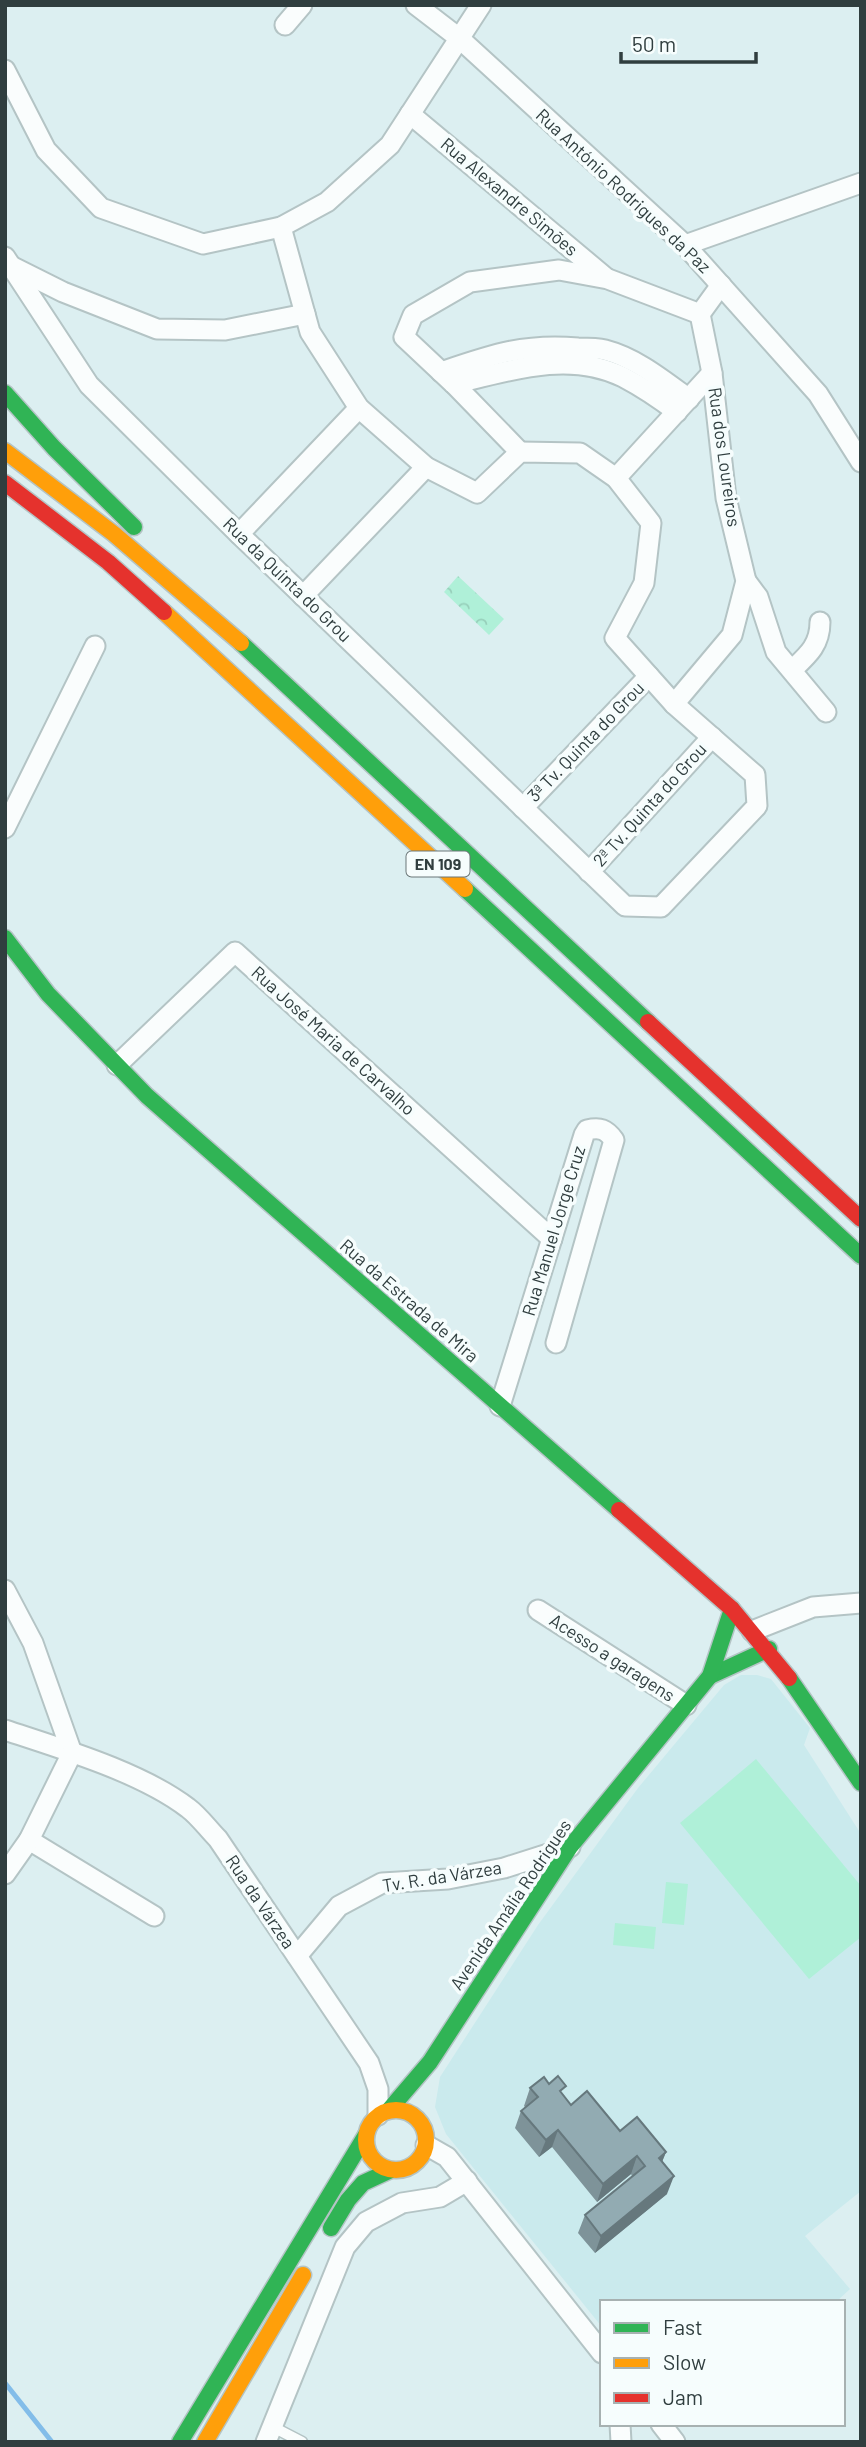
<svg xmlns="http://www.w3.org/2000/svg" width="866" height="2447" font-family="Barlow,sans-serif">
	<defs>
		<pattern id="park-crowns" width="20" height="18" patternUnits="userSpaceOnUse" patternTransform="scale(1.75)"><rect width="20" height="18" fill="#aff0d8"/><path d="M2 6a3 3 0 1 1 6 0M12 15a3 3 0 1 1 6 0" fill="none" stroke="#97cfba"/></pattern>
	</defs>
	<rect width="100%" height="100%" fill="#dceff1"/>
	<path fill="#caeaed" d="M741 1675H757L771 1679 810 1728 804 1745 861 1834V2191L805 2236 850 2289 836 2302H602V2327L446 2134 435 2107 440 2077 538 1925 638 1788 724 1685Z"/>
	<path fill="url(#park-crowns)" d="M458 576 504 619 489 635 444 592Z"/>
	<g fill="#aff0d8">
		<path d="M756 1759 861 1886V1937L809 1979 680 1823Z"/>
		<path d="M666 1882 688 1884 684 1925 662 1923Z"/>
		<path d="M615 1923 656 1927 654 1949 613 1945Z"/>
	</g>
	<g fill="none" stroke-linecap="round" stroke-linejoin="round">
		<path stroke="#83bde9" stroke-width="5" d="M5 2383 52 2442"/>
		<defs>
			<path id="lane" d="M271 2426 302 2442"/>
			<g id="street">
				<path d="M416 5 459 38 685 245 818 394 861 462"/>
				<path d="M285 25 302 5"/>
				<path d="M5 70 46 150 101 208 203 244 281 227 327 202 390 145 481 5"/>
				<path d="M410 114 605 277"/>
				<path d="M685 245 861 183"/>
				<path d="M5 257 89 385 239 534 625 906 661 907 757 806 755 775 674 704 615 638 644 583 651 523 616 478 580 453 520 452 477 493 426 467 359 408 310 332 281 227"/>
				<path d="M13 267 63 292 157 329 225 330 305 314"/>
				<path d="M441 372C491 355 524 343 578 348 587 348 597 348 605 350 636 358 663 380 689 399"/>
				<path d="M454 384C508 371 569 350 623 377 642 387 660 399 677 412"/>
				<path d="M520 452 454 384 404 337 413 315 470 282 559 270 608 279 700 314 721 285"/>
				<path d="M616 478 712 373"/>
				<path d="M239 534 359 408"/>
				<path d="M746 581 758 597 776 652 826 712"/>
				<path d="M303 596 426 467"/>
				<path d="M792 670C808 655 820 645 820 622"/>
				<path d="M674 704 732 635 746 581 726 498 712 373 700 314"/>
				<path d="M523 808 649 676"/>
				<path d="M5 828 95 646"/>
				<path d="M589 872 712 737"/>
				<path d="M117 1065 235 952 552 1239"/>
				<path d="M500 1406 584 1135 587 1130C600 1127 606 1129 614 1140L556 1343"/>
				<path d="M5 1590 33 1643 72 1753"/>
				<path d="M538 1610 686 1705"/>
				<path d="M752 1631 813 1607 861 1603"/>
				<path d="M5 1730C62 1749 141 1772 188 1808 199 1816 208 1829 218 1839L369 2063 378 2089V2115"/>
				<path d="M29 1840 154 1916"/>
				<path d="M5 1874 29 1840 72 1753"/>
				<path d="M297 1956 339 1906 382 1883 448 1879 504 1868 570 1847"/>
				<path d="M426 2145 447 2157 602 2353"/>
				<path d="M620 2424 621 2442"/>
				<path d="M661 2424 675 2442"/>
				<path d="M266 2442 345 2247 366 2222 402 2203 440 2197 467 2181"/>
			</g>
			<g id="fast">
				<path d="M5 393 54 448 134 527"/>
				<path d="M241 643 648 1022"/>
				<path d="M465 889 861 1256"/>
				<path d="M5 938 48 994 147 1096 619 1510"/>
				<path d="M710 1676 769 1649"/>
				<path d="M789 1678 861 1783"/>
				<path d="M389 2110 430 2062 570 1847 710 1676 732 1609"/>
				<path d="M331 2228 348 2200 363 2183 391 2170"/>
				<path d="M180 2442 366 2135"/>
			</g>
			<g id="slow">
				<path d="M5 451 114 534 241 643"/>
				<path d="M164 612 465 889"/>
				<circle cx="396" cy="2140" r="30"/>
				<path d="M205 2442 303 2275"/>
			</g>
			<g id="jam">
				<path d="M5 483 108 562 164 612"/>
				<path d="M648 1022 861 1219"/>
				<path d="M619 1510 732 1609 789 1678"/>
			</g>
		</defs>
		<use href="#lane" stroke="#b4c4c5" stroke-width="13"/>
		<use href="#street" stroke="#b4c4c5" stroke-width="23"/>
		<use href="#fast" stroke="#b4c4c5" stroke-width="19"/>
		<use href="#slow" stroke="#b4c4c5" stroke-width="19"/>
		<use href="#jam" stroke="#b4c4c5" stroke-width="19"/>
		<use href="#lane" stroke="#fafdfd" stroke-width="10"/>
		<use href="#street" stroke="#fafdfd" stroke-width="19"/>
		<use href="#fast" stroke="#30b455" stroke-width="16"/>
		<use href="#slow" stroke="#ff9f0a" stroke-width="16"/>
		<use href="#jam" stroke="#e5322d" stroke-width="16"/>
	</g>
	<path fill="#7e9399" d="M530 2088 563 2095 571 2105 620 2131 666 2152 662 2162 667 2194 595 2253 578 2233 585 2215 632 2176 631 2174 597 2202 552 2147 539 2157 515 2128 521 2111 525 2107 524 2106Z"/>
	<g fill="#66787d">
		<path d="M558 2130 552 2147 539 2157 546 2140Z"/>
		<path d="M666 2152 659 2169V2158Z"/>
		<path d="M637 2156 631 2174 597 2202 603 2184Z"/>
		<path d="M674 2176 667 2194 595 2253 601 2236Z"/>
	</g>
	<path fill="#92abb2" stroke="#66787d" stroke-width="2" d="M558 2076 566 2086 560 2091 571 2105 587 2091 620 2131 637 2117 666 2152 659 2158 674 2176 601 2236 585 2215 645 2166 637 2156 603 2184 558 2130 546 2140 521 2111 538 2097 530 2088 544 2077 549 2084Z"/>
	<g text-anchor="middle" stroke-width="7" stroke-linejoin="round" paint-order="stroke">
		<rect fill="#f6fdfd" stroke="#6b7778" stroke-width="2" x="406.5" y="851.5" width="63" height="25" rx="5"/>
		<g font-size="16" font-weight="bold" fill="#303e3f">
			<text x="438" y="870">EN 109</text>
		</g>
		<g font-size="18" fill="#303e3f" stroke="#f6fdfd">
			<text transform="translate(623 191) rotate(43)" y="6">Rua António Rodrigues da Paz</text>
			<text transform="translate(509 197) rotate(40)" y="6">Rua Alexandre Simões</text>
			<text transform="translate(724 457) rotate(82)" y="6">Rua dos Loureiros</text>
			<text transform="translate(287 580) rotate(44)" y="6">Rua da Quinta do Grou</text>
			<text transform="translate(586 742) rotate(-46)" y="6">3ª Tv. Quinta do Grou</text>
			<text transform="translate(650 805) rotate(-48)" y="6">2ª Tv. Quinta do Grou</text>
			<text transform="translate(333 1041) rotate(42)" y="6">Rua José Maria de Carvalho</text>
			<text transform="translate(554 1231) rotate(-73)" y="6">Rua Manuel Jorge Cruz</text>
			<text transform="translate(409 1301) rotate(41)" y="6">Rua da Estrada de Mira</text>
			<text transform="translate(612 1658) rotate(33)" y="6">Acesso a garagens</text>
			<text transform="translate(442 1877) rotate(-9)" y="6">Tv. R. da Várzea</text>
			<text transform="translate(260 1902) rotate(56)" y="6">Rua da Várzea</text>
			<text transform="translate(511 1905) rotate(-56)" y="6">Avenida Amália Rodrigues</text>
		</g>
	</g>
	<rect width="866" height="2447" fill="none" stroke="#303e3f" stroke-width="14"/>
	<rect x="600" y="2300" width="245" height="126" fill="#f6fdfd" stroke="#a7b1b1" stroke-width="2"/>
	<rect x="614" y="2323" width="35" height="10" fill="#30b455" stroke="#a7b1b1" stroke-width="2"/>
	<text x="663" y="2335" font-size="21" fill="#303e3f">Fast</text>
	<rect x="614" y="2358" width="35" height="10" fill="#ff9f0a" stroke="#a7b1b1" stroke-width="2"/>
	<text x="663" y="2370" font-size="21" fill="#303e3f">Slow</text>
	<rect x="614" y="2393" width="35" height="10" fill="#e5322d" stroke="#a7b1b1" stroke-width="2"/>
	<text x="663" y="2405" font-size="21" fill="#303e3f">Jam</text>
	<path d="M621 52v10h135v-10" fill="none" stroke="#303e3f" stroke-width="3.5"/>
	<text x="632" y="52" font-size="21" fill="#303e3f" stroke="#f6fdfd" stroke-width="5" paint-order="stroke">50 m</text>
</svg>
